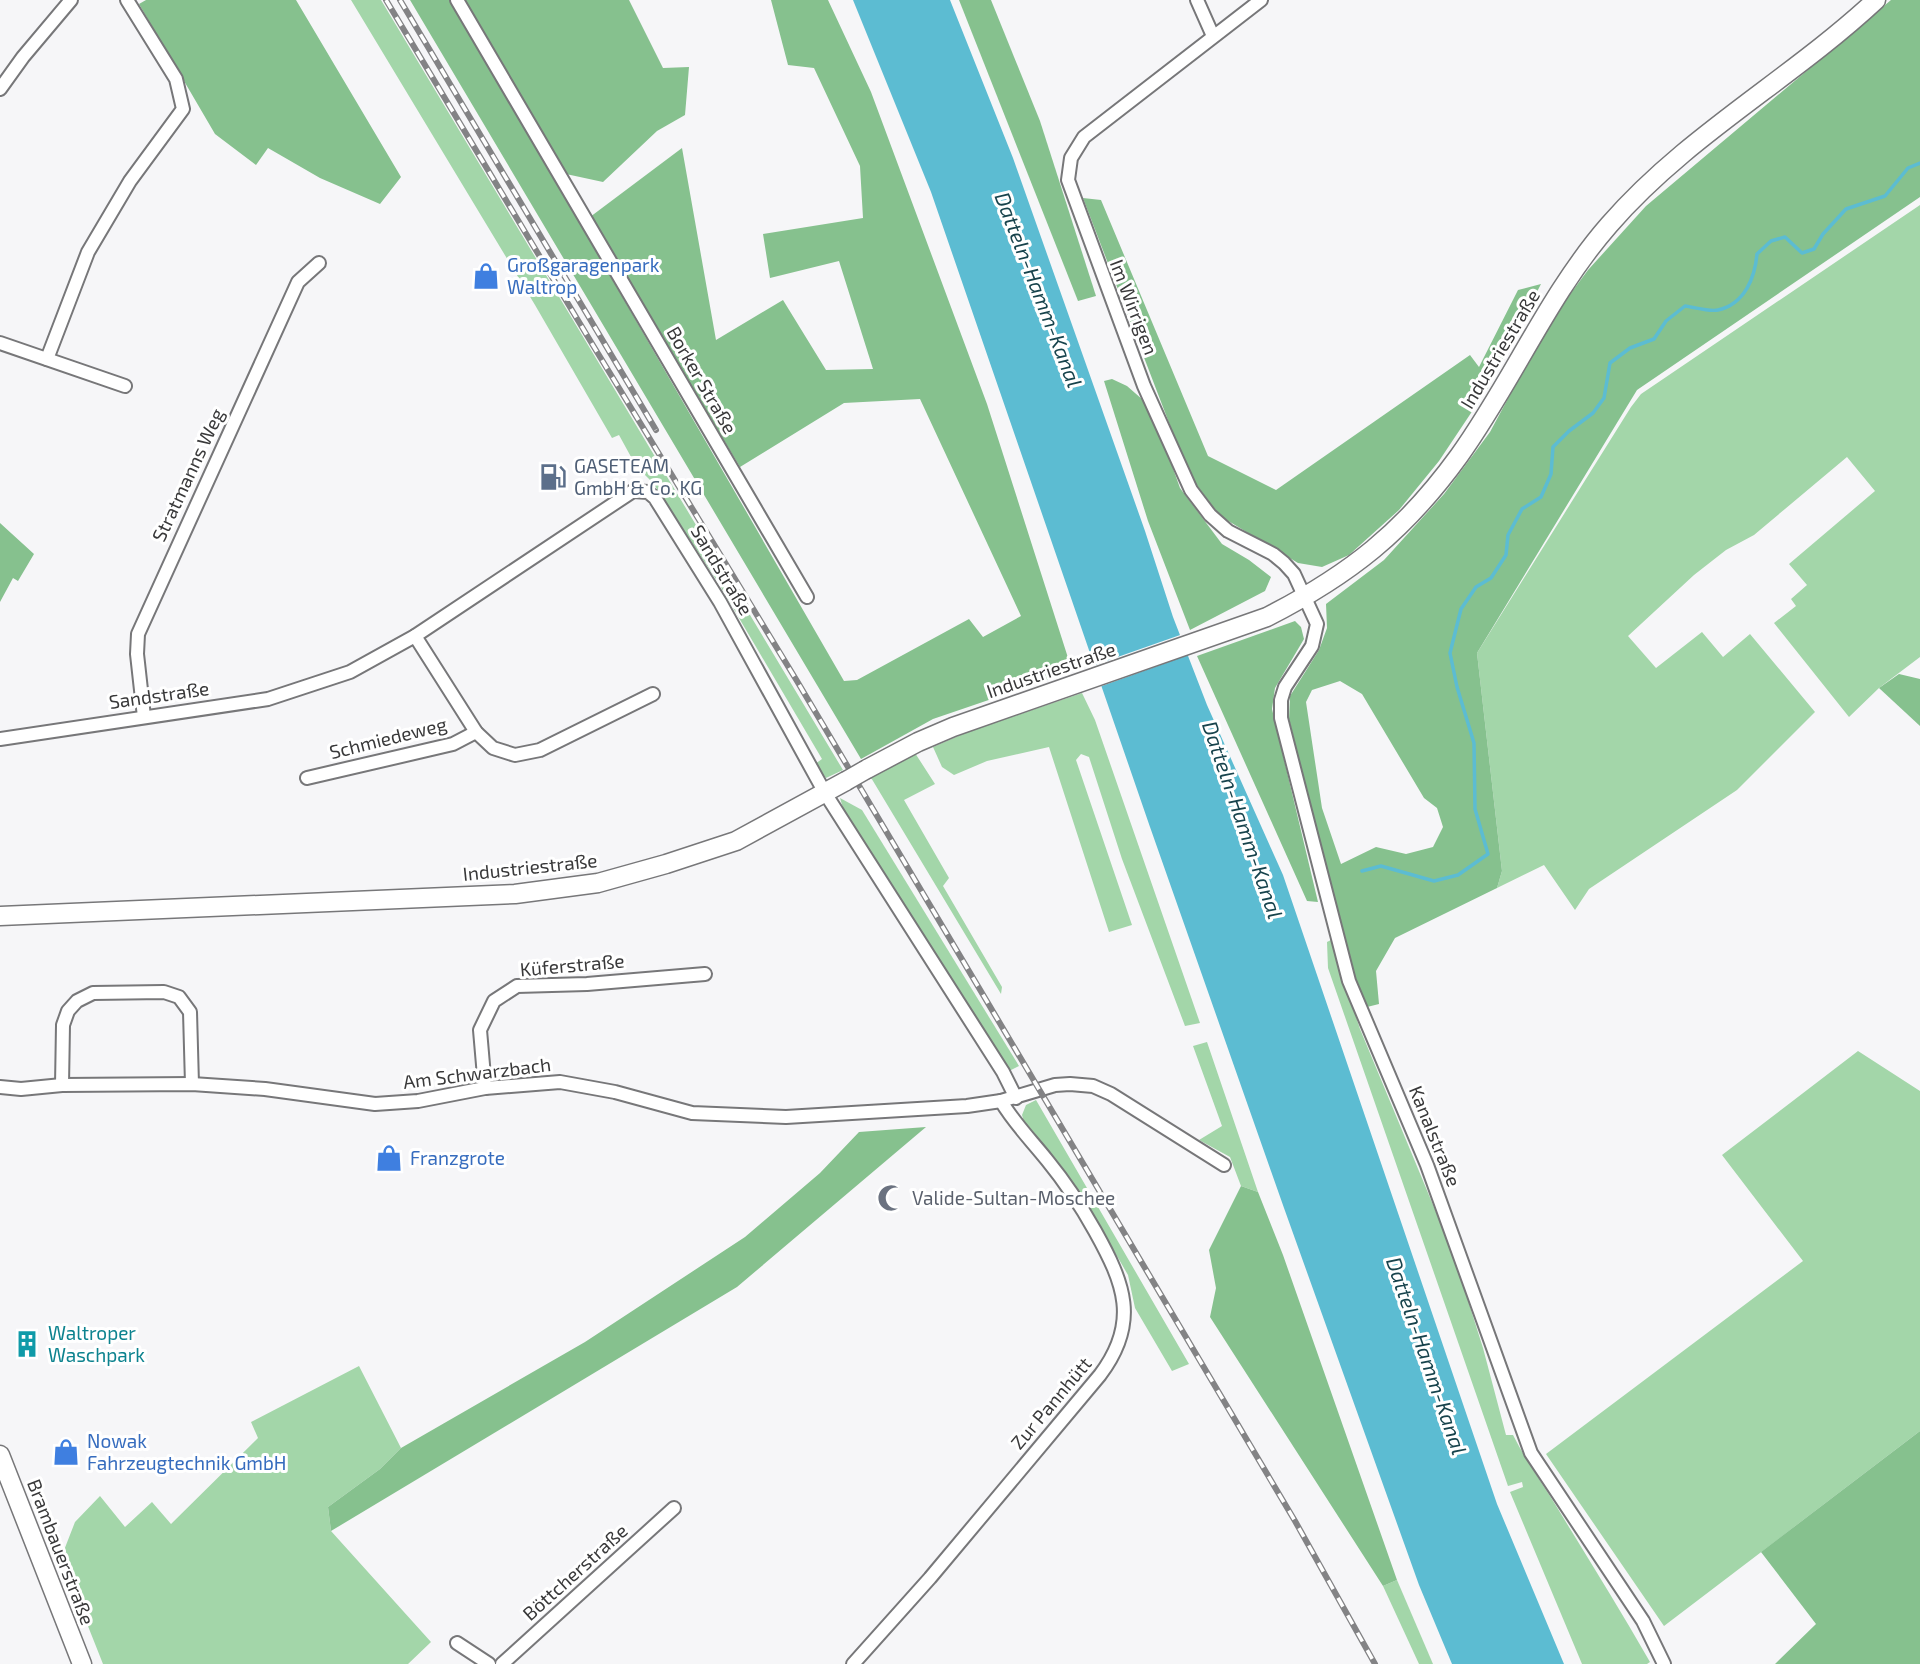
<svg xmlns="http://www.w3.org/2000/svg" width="1920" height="1664" font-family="'Exo 2',sans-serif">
	<rect width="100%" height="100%" fill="#f6f6f8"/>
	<g fill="#a3d6a9">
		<path d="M351 0H381L843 770 826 778 815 764 822 759 719 584 653 483 636 466 619 435 612 438 535 305Z"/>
		<path d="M1920 205V657L1879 688 1849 717 1774 623 1796 606 1791 599 1807 585 1789 564 1875 491 1847 457 1754 535 1726 550 1694 575 1628 636 1656 668 1702 632 1723 657 1750 634 1815 712 1737 790 1589 889 1575 910 1544 865 1497 888 1502 871 1477 653 1631 407 1641 394Z"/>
		<path d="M1082 693 1095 720 1200 1023 1185 1026 1122 859 1089 757 1081 754 1076 760 1132 925 1109 932 1049 747 987 761 954 775 942 767 933 747 970 731Z"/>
		<path d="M915 753 935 784 904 800 949 878 943 886 1002 987 1001 994 870 776Z"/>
		<path d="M840 798 862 810 1019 1066 1007 1072 846 818Z"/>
		<path d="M1331 940 1360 1029 1453 1253 1483 1348 1506 1435H1513C1526 1461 1543 1484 1558 1509 1589 1560 1621 1611 1650 1662L1647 1664H1582L1510 1492 1523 1487 1522 1482 1508 1486 1328 968 1327 942Z"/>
		<path d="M1207 1042 1258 1192 1241 1186 1230 1157 1199 1140 1222 1126 1193 1046Z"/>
		<path d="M1858 1051 1920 1091V1431L1664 1626 1546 1454 1803 1261 1722 1155Z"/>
		<path d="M1036 1100 1189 1364 1172 1371 1135 1308 1128 1275 1080 1192 1049 1152 1025 1125 1022 1115 1026 1105Z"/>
		<path d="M359 1366 401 1448 380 1469 328 1507 331 1531 431 1642 408 1664H103L61 1558 75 1522 100 1496 125 1527 152 1502 171 1524 258 1438 251 1422Z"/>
		<path d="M1397 1580 1433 1664H1419L1383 1586Z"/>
	</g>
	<g fill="#86c18e" fill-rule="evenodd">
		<path d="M146 0H296L401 177 380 204 320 178 268 148 256 165 215 134 139 4Z"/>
		<path d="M410 0H451L844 681 857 680 969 619 983 637 1021 616 920 399 844 403 740 467 590 217 682 148 716 340 783 300 826 370 873 369 839 261 770 278 763 234 863 218 860 166 814 68 788 65 771 0H828L871 92 987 404 1070 664 1047 680 933 719 861 759Z"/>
		<path d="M464 0H629L663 68 689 67 685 115 657 131 603 182 566 174Z"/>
		<path d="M959 0H991L1040 121 1096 296 1078 301Z"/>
		<path d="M1891 0H1920V197L1637 390 1477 653 1502 871 1497 888 1395 938 1376 971 1379 1004 1367 1007 1350 966 1289 719 1290 696 1319 650 1327 628 1326 604 1384 560 1444 494 1490 432 1548 324 1588 270 1646 206ZM1340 681 1362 694 1424 798 1437 808 1443 827 1433 847 1406 854 1376 847 1341 864 1322 808 1306 702 1312 690Z"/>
		<path d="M1083 198 1101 200 1208 456 1276 490 1470 355 1479 367 1518 290 1541 284 1489 386 1439 461 1399 510 1349 555 1322 567 1298 563 1220 516 1189 475Z"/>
		<path d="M1112 379 1127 386 1151 407 1180 488 1222 544 1249 560 1271 577 1265 591 1190 630 1148 521 1104 381Z"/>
		<path d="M0 523 34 554 18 581 13 578 0 602Z"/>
		<path d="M1295 621 1301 627 1304 639 1275 688 1272 709 1318 902 1307 901 1197 656Z"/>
		<path d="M1899 674 1920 679V726L1879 688Z"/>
		<path d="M926 1127 737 1287 331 1531 328 1507 380 1469 401 1448 585 1342 745 1237 820 1173 859 1132Z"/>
		<path d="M1241 1186 1258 1192 1283 1255 1397 1580 1383 1586 1210 1317 1216 1288 1209 1250Z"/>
		<path d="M1920 1431V1664H1775L1816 1624 1761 1552Z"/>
	</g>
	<path fill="#5cbcd2" d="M853 0H950L1013 158 1145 531 1173 617 1207 705 1283 875 1497 1504 1564 1664H1452L1419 1585 1284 1208 1150 827 931 192Z"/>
	<path fill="#f6f6f8" d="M1183 634 1191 654 1099 687 1092 666Z"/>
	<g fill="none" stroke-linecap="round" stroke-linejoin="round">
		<path stroke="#5cbcd2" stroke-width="3.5" d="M1362 871 1381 866 1434 881 1458 875 1488 854 1475 809 1474 743 1457 687 1450 653 1461 609 1476 587 1491 578 1506 555 1508 535 1522 509 1541 497 1551 474 1553 447 1569 431 1593 413 1604 398 1610 363 1630 348 1654 339 1666 321 1685 306C1694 307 1709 312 1718 310 1745 304 1755 277 1757 254L1771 241 1785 237 1802 253 1814 249 1823 234 1846 209 1885 196 1908 168 1920 163"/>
		<defs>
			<g id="minor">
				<path d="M457 0 807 597"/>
				<path d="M1197 0 1213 36"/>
				<path d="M1261 0 1084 137 1071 158 1068 180 1144 386 1191 490 1210 515 1228 531 1273 554 1284 563 1294 574 1317 624 1312 646 1285 687 1281 700V718L1349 981 1427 1165 1531 1453 1643 1621 1664 1664"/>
				<path d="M0 89 23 57 71 0"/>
				<path d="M0 343 125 386"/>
				<path d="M47 359 88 252 130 181 183 109 176 79 127 0"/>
				<path d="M415 636 476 732 493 748 515 755 540 750 653 694"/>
				<path d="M144 717 137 654 138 634 298 282 319 263"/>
				<path d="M0 739 268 699 350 672 415 636 633 491 648 492 655 498 720 602 825 793 1003 1072 1016 1098"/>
				<path d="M307 778 453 744 476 732"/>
				<path d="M62 1085 63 1025 68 1011 77 1001 93 993 164 992 179 997 190 1012 192 1084"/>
				<path d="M0 1087 21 1089 62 1085 192 1084 265 1089 375 1104 418 1101 485 1088 560 1082 615 1092 692 1113 786 1117 967 1106 1001 1101 1055 1085 1070 1084 1093 1086 1111 1094 1224 1165"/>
				<path d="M485 1088 480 1030 494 1001 517 986 587 984 705 974"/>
				<path d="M457 1643 489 1664"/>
				<path d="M502 1664 674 1508"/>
				<path d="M853 1664 930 1578 1100 1375C1140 1322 1124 1283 1095 1231 1081 1206 1065 1182 1047 1160 1031 1140 1014 1123 1001 1101"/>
			</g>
			<g id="secondary">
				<path d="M867 769 918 742 953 727 1267 617C1349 575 1404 532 1459 456 1513 381 1548 295 1609 225 1686 136 1790 80 1876 0"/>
				<path d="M0 916 515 894 598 883 666 864 736 841 846 781"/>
				<path d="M0 1455 82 1664"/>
			</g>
		</defs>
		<use href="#minor" stroke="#777779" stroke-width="16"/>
		<use href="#secondary" stroke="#777779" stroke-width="21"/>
		<use href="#minor" stroke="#fff" stroke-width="12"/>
		<use href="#secondary" stroke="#fff" stroke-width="18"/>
		<defs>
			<g id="rail">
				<path d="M386 0 591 342 797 681 1295 1521 1375 1664"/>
				<path d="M400 0 656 430"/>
			</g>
		</defs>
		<use href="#rail" stroke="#838385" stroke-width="6"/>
		<use href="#rail" stroke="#fff" stroke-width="3.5" stroke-dasharray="10" stroke-linecap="butt"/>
		<defs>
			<path id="secondary-bridge" d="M846 781 867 769"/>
		</defs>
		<use href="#secondary-bridge" stroke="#777779" stroke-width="21" stroke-linecap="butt"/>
		<use href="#secondary-bridge" stroke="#fff" stroke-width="18"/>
	</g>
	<defs>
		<symbol id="shop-bare" viewBox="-9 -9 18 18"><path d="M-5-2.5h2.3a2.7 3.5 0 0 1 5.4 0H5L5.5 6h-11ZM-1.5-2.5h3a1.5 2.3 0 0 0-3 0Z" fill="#3f7fe0" stroke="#fff" stroke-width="2.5" paint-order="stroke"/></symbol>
		<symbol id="fuel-bare" viewBox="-9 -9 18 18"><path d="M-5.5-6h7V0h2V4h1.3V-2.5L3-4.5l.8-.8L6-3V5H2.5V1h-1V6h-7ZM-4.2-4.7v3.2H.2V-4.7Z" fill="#5c6f8a" stroke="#fff" stroke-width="2.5" paint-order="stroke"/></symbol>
		<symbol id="mosque-bare" viewBox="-9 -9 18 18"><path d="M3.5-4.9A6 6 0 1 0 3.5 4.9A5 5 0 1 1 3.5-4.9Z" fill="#6b7280" stroke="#fff" stroke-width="2.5" paint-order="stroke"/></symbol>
		<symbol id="building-bare" viewBox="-9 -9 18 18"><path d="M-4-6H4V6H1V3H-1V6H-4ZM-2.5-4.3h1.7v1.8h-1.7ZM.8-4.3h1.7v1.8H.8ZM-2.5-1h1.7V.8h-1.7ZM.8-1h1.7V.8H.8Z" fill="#0f9aa8" stroke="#fff" stroke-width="2.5" paint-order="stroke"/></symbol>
	</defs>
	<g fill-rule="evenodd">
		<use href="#shop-bare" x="467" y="257" width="38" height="38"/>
		<use href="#fuel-bare" x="534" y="458" width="38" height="38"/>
		<use href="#shop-bare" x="370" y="1139" width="38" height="38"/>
		<use href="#mosque-bare" x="872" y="1179" width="38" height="38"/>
		<use href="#building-bare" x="8" y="1325" width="38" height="38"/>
		<use href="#shop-bare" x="47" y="1433" width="38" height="38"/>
	</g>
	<g text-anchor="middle" stroke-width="6" stroke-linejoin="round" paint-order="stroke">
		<g font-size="19" fill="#366cbe" stroke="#fff" text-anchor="start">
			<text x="507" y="272">Großgaragenpark<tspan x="507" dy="22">Waltrop</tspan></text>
			<text x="410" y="1165">Franzgrote</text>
			<text x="87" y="1448">Nowak<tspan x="87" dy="22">Fahrzeugtechnik GmbH</tspan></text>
		</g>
		<g font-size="19" fill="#39393a" stroke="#fff">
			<text transform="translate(1134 307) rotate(69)" y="7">Im Wirrigen</text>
			<text transform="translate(1500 349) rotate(-59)" y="7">Industriestraße</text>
			<text transform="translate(702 380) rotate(60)" y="7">Borker Straße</text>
			<text transform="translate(188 475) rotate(-65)" y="7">Stratmanns Weg</text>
			<text transform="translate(722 570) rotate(59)" y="7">Sandstraße</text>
			<text transform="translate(1051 670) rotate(-19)" y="7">Industriestraße</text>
			<text transform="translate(159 695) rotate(-8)" y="7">Sandstraße</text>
			<text transform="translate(388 738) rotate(-14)" y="7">Schmiedeweg</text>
			<text transform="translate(530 867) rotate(-6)" y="7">Industriestraße</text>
			<text transform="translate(572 965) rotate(-5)" y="7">Küferstraße</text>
			<text transform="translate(477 1073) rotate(-7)" y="7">Am Schwarzbach</text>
			<text transform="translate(1435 1136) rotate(68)" y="7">Kanalstraße</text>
			<text transform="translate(1051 1403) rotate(-50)" y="7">Zur Pannhütt</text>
			<text transform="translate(61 1552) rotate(69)" y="7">Brambauerstraße</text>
			<text transform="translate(575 1572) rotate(-42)" y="7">Böttcherstraße</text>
		</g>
		<g font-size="19" fill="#4e5e75" stroke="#fff" text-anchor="start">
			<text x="574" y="473">GASETEAM<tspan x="574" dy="22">GmbH &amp; Co. KG</tspan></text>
		</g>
		<g font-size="19" fill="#5b616d" stroke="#fff" text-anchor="start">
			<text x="912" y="1205">Valide-Sultan-Moschee</text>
		</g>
		<g font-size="19" fill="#0d838f" stroke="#fff" text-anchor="start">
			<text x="48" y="1340">Waltroper<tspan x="48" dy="22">Waschpark</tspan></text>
		</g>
		<g font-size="21" font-style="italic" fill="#17434c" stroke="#fff">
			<text transform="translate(1038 290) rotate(69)" y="7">Datteln-Hamm-Kanal</text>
			<text transform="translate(1242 820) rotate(71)" y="7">Datteln-Hamm-Kanal</text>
			<text transform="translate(1426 1356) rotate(71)" y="7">Datteln-Hamm-Kanal</text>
		</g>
	</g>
</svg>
